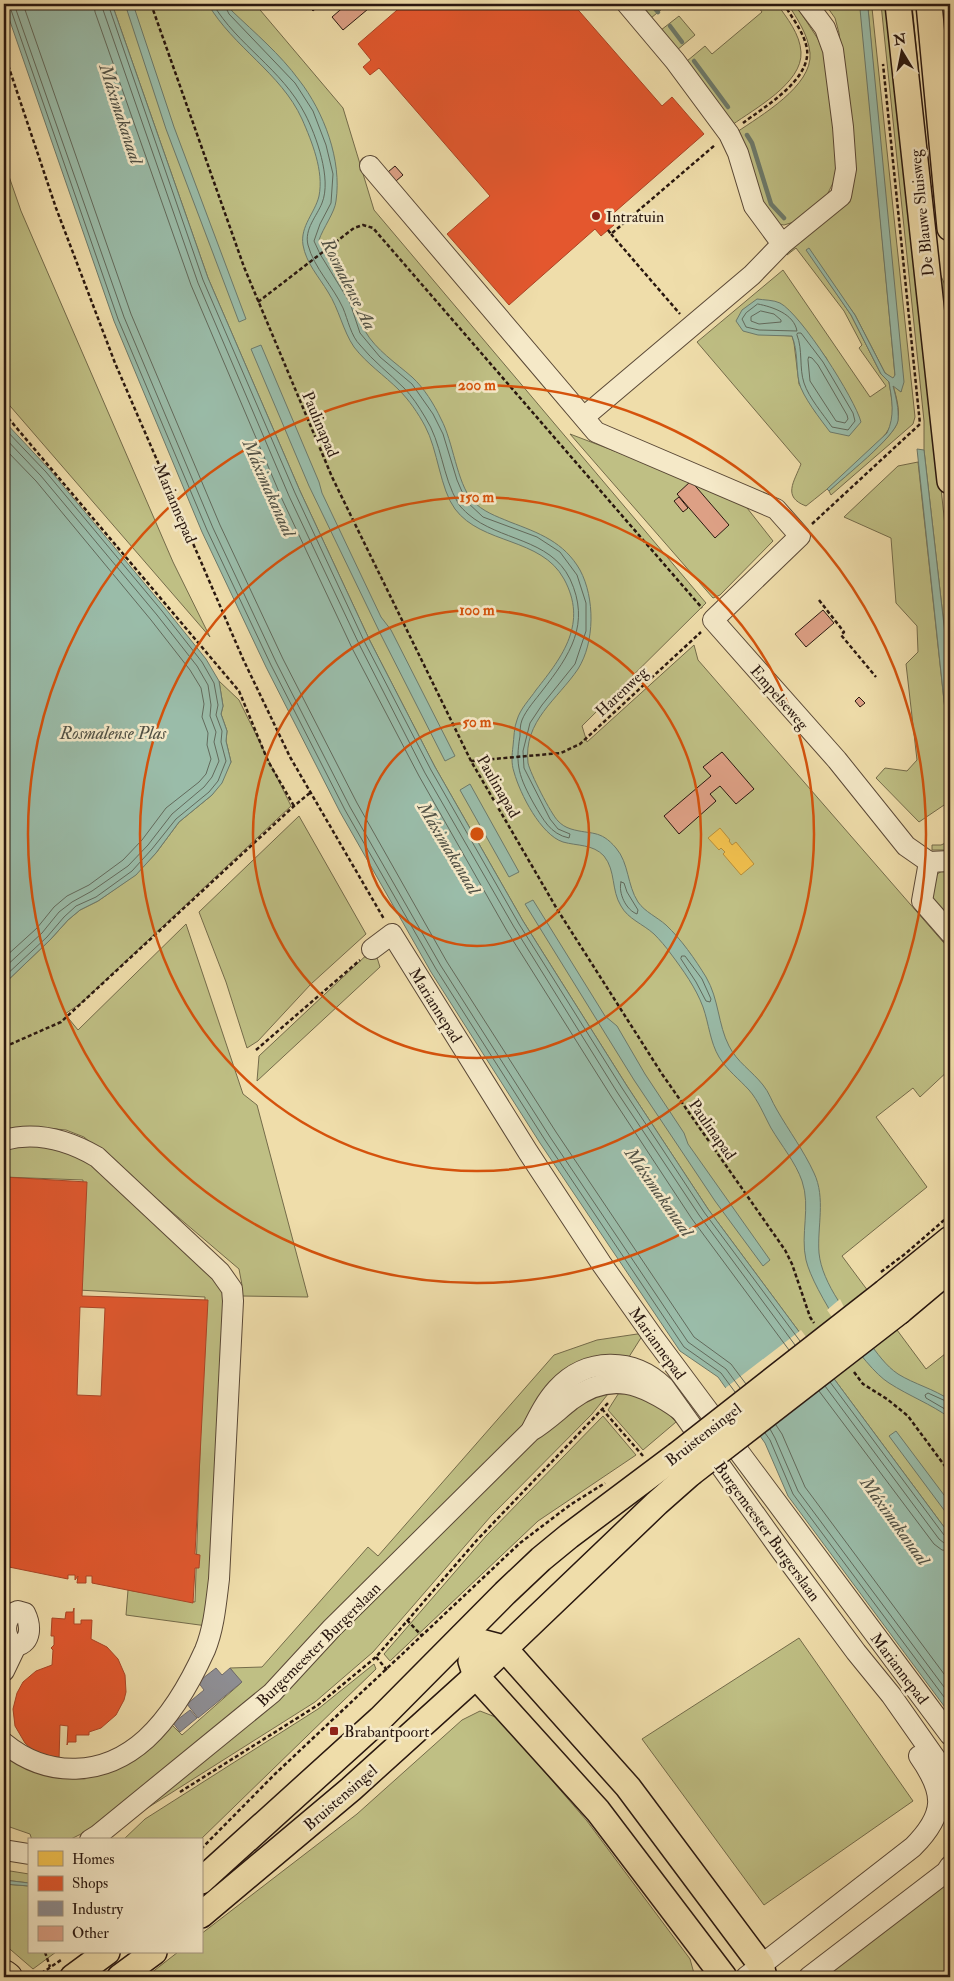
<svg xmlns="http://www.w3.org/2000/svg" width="954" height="1981" font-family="'IM FELL Double Pica',serif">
	<rect width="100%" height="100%" fill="#efddaa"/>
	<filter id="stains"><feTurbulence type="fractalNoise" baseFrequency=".004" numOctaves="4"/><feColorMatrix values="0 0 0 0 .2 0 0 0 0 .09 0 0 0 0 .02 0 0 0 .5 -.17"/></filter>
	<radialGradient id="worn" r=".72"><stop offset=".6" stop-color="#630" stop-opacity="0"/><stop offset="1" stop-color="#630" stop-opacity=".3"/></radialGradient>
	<g fill="#bfbf84" stroke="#746b4a" fill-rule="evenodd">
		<path d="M112 4H255L343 108 374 210 706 603 582 726 587 742 694 645 698 660 950 950V1069L920 1097 913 1088 876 1117 927 1187 842 1256 926 1369 950 1350V1535L708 1209 627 1086 523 921 435 767 370 641 300 491 208 278Z"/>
		<path d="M639 4H668L651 18Z"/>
		<path d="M756 4H777C787 18 800 34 801 52 803 83 754 109 732 125L687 61 705 46 712 54 762 12Z"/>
		<path d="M788 4H795L818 39 826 58 838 167 834 181 827 195 794 222 784 225 778 224 762 204 737 132C760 116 813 86 810 53 808 34 797 19 788 4Z"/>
		<path d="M825 4H870L872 8 915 417 913 424 831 495 829 491C843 477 892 439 897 423 901 412 896 396 893 385L901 392 868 8 861 9 895 376 893 379 885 373 855 315 807 250 851 315 881 374 889 382C891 395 895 412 891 425 883 445 825 491 806 506 782 497 794 482 801 464L697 342 783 270 870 397 886 386 859 348 862 345 844 311 796 248 787 255 786 250 855 166 839 33 835 18ZM780 303 798 321 827 359 816 413 799 384 794 343 792 336 775 335Z"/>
		<path d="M881 4H889L950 572V678L924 450V421Z"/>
		<path d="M906 4H912L938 269 948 292 950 311V416Z"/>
		<path d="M945 4H950V66Z"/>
		<path d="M679 16 695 35 677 50 661 30Z"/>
		<path d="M4 162 21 211 173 562 210 637 4 399Z"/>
		<path d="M570 434 740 499 773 541 720 595 713 598Z"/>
		<path d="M918 462 950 756V801L919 822 876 778 885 768 907 771 917 760 906 664 918 652 917 626 896 603 891 538 844 517 898 466Z"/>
		<path d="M219 681 239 700 291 806 81 1003 65 1014 78 1030 186 924 243 1094 257 1105 308 1297 241 1296 242 1285 239 1269 84 1137 66 1130 45 1128 4 1131V984L50 940 68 920 80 910 98 901 135 875 156 853 179 822 212 795 231 762 226 741 227 731 221 714 223 706Z"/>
		<path d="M299 816 366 934 311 984 258 1041 247 1048 226 982 199 912Z"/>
		<path d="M950 841V850H932V845H941Z"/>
		<path d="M950 865V925C936 907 930 902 932 878Z"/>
		<path d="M374 948 380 967 257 1081 259 1056Z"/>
		<path d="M29 1143 77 1151 224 1286 207 1626 126 1615 128 1590 195 1602 205 1297 78 1290 83 1180 4 1177V1147Z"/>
		<path d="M644 1333 627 1360 514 1439 264 1689 91 1829 69 1840H32L30 1834 4 1825V1750L59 1777 171 1724 182 1735 241 1683 230 1668 262 1667 368 1547 378 1556 554 1355 597 1340Z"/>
		<path d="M622 1388 652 1398 676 1422 643 1450 608 1410Z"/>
		<path d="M612 1389 592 1414 491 1516 373 1652 315 1702 141 1812 508 1463 577 1400Z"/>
		<path d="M603 1416 636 1455 538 1521 390 1661 384 1654 486 1536Z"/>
		<path d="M799 1638 913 1801 764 1905 642 1739Z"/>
		<path d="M374 1664 376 1669 200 1840H123L145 1819 318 1709Z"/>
		<path d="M480 1711 498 1718 587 1821 690 1959 695 1977H146L178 1952H201V1934L357 1814 462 1720Z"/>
		<path d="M4 1870 29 1874V1883L4 1880Z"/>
		<path d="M950 1879V1977H824Z"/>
		<path d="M4 1884 29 1886V1952H56L33 1969 4 1944Z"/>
	</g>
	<g fill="#9abca9" stroke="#6d7a6b">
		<path d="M4 4H112L208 278 300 491 370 641 435 767 523 921 627 1086 708 1209 950 1535V1714L788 1496 765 1443 718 1377 680 1351 540 1143 431 972 340 812 266 667 202 532 114 321Z"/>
		<path d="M125 4H133L174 127 246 319 239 322 166 129Z"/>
		<path d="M208 4H228L232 11C255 33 280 54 299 80 324 112 342 160 336 201 335 212 323 228 319 240 327 260 342 277 352 297 357 308 358 321 365 331 376 350 396 363 412 377 424 388 434 404 441 419 453 441 457 483 472 500 483 512 496 516 510 522 539 533 564 542 580 570 595 598 595 642 578 669 558 699 523 721 528 763 530 773 551 814 558 821 562 825 565 827 571 829 591 835 600 829 616 848 629 863 627 885 638 902 645 912 657 917 666 925 681 939 695 959 706 977 719 999 718 1025 729 1046 737 1062 752 1071 763 1085 769 1092 772 1102 777 1110 789 1131 804 1151 814 1173 826 1198 817 1227 819 1253 822 1284 850 1318 868 1341 877 1353 886 1366 898 1374 914 1384 934 1389 950 1400V1418C931 1404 909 1396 889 1383 863 1367 813 1290 806 1260 800 1234 811 1207 802 1181 796 1163 781 1145 771 1128 764 1115 758 1100 749 1090 739 1079 727 1070 719 1057 710 1042 709 1024 703 1007 696 988 683 970 671 954 666 947 660 940 654 934 643 924 628 919 621 906 611 890 616 871 604 856 593 844 577 846 563 842 541 835 520 794 514 772 511 763 512 755 513 746 514 738 514 727 517 720 520 709 530 699 536 690 563 656 588 623 564 579 541 537 482 545 455 509 440 489 438 450 425 426 418 413 409 400 399 390 384 375 367 364 354 347 343 331 339 309 328 292 319 277 306 263 303 245 300 226 315 213 319 196 324 171 312 142 302 119 281 73 233 47 208 4Z"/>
		<path d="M868 8 904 382 901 392 893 386C896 397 899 409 898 421 895 437 843 478 829 491L827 489 887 433C895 416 892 400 889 382L881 374 851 315 806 250 809 248 855 315 885 373 893 378 895 375 860 9Z"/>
		<path d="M757 299C764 300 774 300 780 303 801 314 855 399 861 422L849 436 830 432C821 420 802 396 799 382 796 367 798 351 792 336L758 335 743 331 736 321 742 310Z"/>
		<path d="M261 345 319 482 322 493 381 617 391 630 455 756 445 761 381 635 309 486 251 349Z"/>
		<path d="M4 421 49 469 165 608 206 659 219 681 223 706 221 714 227 731 226 741 231 762 222 783 212 795 179 822 156 853 136 875 98 901 80 910 68 920 50 940 4 984Z"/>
		<path d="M917 449 924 450 950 678V756Z"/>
		<path d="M470 784 519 872 509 877 460 790Z"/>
		<path d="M533 900 605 1016 617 1026 645 1074 684 1133 688 1144 770 1260 763 1266 715 1201 634 1080 525 904Z"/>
		<path d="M896 1431 950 1503V1518L889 1436Z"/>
		<path d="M4 1880 29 1883V1886L4 1884Z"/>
	</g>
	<g fill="#efddaa">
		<path d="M840 1299 844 1307 875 1346 860 1357 827 1310Z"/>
		<path d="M801 1330 835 1376 758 1436 724 1389Z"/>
	</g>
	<path fill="#f2c14e" stroke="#b68e3b" d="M720 828 730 840 729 841 732 845 736 842 754 864 741 875 723 854 725 852 721 848 719 850 708 838Z"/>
	<g fill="#e4572e" stroke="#ac4425" fill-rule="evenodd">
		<path d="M404 4H573L662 106 672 97 704 134 608 218 614 225 601 236 595 229 509 305 447 234 490 196 379 68 370 75 363 67 371 60 358 44Z"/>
		<path d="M4 1177 87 1182 82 1296 208 1300 195 1554 200 1555 199 1568H195L193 1603 92 1583V1576H86V1583H77L78 1576 75 1580V1575H68V1579L4 1566ZM80 1307 105 1308 101 1396 77 1395Z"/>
		<path d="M74 1608V1624H81V1620H92L91 1639 107 1647 118 1659 125 1675 126 1692 124 1700 116 1715 101 1728 89 1732V1735H76V1742H68L67 1745 68 1726 60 1725 59 1760 35 1752 25 1743 15 1726 13 1709 17 1693 23 1682 36 1671 52 1665 53 1650 51 1648 54 1645V1636H51L52 1618 65 1619 66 1612H73Z"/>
	</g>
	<g fill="#8d8d92" stroke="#6f6a6b">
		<path d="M216 1668 222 1675 230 1668 242 1682 198 1718 187 1704 204 1690 198 1682Z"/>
		<path d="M190 1710 197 1718 180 1732 173 1723Z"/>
	</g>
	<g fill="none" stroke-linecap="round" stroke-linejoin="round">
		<g stroke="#626a5c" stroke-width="1">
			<path d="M14 4 124 317 213 528 276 662 350 807 441 966 550 1137 688 1342 726 1369 740 1388"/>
			<path d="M23 4 131 314 220 525 283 659 357 803 447 962 556 1132 694 1337 731 1364 746 1384"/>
			<path d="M94 4 95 12 191 285 282 499 353 650 419 776 507 931 611 1096 692 1219 789 1350"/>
			<path d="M101 4 198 283 289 496 360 646 425 773 514 927 617 1092 699 1215 795 1345"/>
			<path d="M108 4 203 280 295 493 365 643 431 770 519 924 622 1088 704 1212 800 1341"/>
			<path d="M213 4C237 45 282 69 305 114 316 135 332 179 322 203 317 216 304 229 308 245 314 268 333 286 343 308 348 320 351 336 360 345 373 361 389 373 404 388 412 396 419 407 425 417 442 443 442 476 458 503 460 507 465 511 468 514 499 541 550 538 570 579 591 624 570 655 542 691 536 699 526 710 522 720 520 725 520 731 520 736 515 765 519 777 534 804 543 819 550 834 569 838L570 834 558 829 550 819 524 768 523 751 530 723 542 705 575 664 586 631V603L577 575 560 552 537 537 483 517 466 501 457 480 443 434 433 414 412 384 380 357 360 333 350 303 320 254 314 241 320 224 331 203 333 174 326 145 313 111 295 83 229 14 224 4"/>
			<path d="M4 6 8 7 11 10 118 319 207 530 271 665 345 810 436 969 545 1140 684 1347 721 1373 735 1392"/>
			<path d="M758 304C773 307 794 314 797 331L759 330 746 327 742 319 746 313Z"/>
			<path d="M761 311 774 314 781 320V322L759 324 751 321V317Z"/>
			<path d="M798 333H801L823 362 853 413 855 421 848 430 832 427C823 414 809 398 804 383 799 368 803 350 797 335Z"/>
			<path d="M809 357 812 358 818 365 847 415 848 419 845 423 836 421 810 381 808 360Z"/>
			<path d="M4 428 46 472 162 611 202 662 214 683 218 705 216 715 222 731 221 742 226 761 218 781 209 792 176 819 152 849 132 871 96 897 76 906 64 917 47 937 4 977"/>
			<path d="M4 437 41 476 157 615 197 666 208 685 211 705 210 716 216 732 214 742 219 761 212 777 204 787 172 814 148 845 128 866 92 891 72 902 59 912 42 933 4 968"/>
			<path d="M4 448 36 481 151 620 190 670 201 688 204 704 202 717 208 733 207 745 211 759 206 774 199 782 166 808 142 840 123 860 89 885 67 896 54 907 37 928 4 958"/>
			<path d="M950 662H946L945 664 950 711"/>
			<path d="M621 882 624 883 627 892 638 910 637 914C626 910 618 893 621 882Z"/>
			<path d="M682 956H685L702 979 711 999 710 1002 706 1001 696 982 681 959Z"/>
			<path d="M830 1382 944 1535 950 1537"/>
			<path d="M825 1386 939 1539 944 1543 950 1544"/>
			<path d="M819 1391 934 1544 942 1550 950 1551"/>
			<path d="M950 1403 928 1393 925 1395 926 1398 950 1412"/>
			<path d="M776 1425 782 1434 805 1487 950 1682"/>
			<path d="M770 1429 775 1438 798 1491 950 1695"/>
			<path d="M765 1433 770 1440 793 1494 950 1705"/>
		</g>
		<g stroke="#6d7a6b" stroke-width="4.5">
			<path d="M651 4 658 12"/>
			<path d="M670 26 682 42"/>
			<path d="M694 61 728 107"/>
			<path d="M747 135 752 143 771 204 784 218"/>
		</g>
	</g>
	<g fill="#dda085" stroke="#29170f">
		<path d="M307 4H321L313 11Z"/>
		<path d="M347 4H374L343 30 332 17Z"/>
		<path d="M395 166 403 175 396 181 388 172Z"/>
		<path d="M691 481 729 525 715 538 677 494Z"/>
		<path d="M679 497 688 508 683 512 674 501Z"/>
		<path d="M823 610 834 623 806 647 795 634Z"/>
		<path d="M859 697 865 703 860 707 855 701Z"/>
		<path d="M722 752 754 789 736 804 720 786 710 794 716 801 679 834 664 816 711 776 703 767Z"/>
	</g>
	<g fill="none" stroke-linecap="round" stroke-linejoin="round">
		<defs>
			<g id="minor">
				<path d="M627 4 675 61 729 134 738 153 754 206 782 244"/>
				<path d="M370 166 596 432 776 509 800 536 713 620 837 760 906 846 929 862 950 861"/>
				<path d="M584 417 752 275 782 244 841 196 846 169 843 127 833 50 825 28 807 4"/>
				<path d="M929 862 922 901 950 933"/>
				<path d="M372 949 392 934 528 1152 601 1263 654 1338 950 1735"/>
				<path d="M4 1140C37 1131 68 1140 97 1157L220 1272 232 1289 233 1301 219 1579C216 1603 214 1628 205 1650 191 1681 172 1715 146 1739 104 1777 48 1779 4 1743"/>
				<path d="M532 1429C539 1415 546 1401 557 1389 586 1357 633 1357 664 1387L782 1552 856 1652 891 1695 950 1779"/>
				<path d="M18 1611 25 1613C31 1625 32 1643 16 1646 2 1638 3 1616 18 1611Z"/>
				<path d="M4 1671 16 1646"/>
				<path d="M90 1840 98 1835 272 1693 332 1628 531 1431C546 1422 557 1411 571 1400 611 1370 643 1384 680 1410"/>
				<path d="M4 1850 29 1854"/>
				<path d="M746 1977 913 1847C946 1814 945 1793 919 1756"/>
				<path d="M809 1977 946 1872 950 1866"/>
			</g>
			<g id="major">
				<path d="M898 4 950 481"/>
				<path d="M929 4 950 228"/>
				<path d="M885 1292 950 1239"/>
				<path d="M900 1311 950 1269"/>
				<path d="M462 1637 504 1648 628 1787 761 1965 764 1977"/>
				<path d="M471 1661 476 1676 598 1811 724 1977"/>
				<path d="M201 1881 380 1719 505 1593 541 1559 569 1536 677 1455"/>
				<path d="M201 1915 351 1789 476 1676 657 1503 691 1473"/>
				<path d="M73 1977 107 1952"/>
				<path d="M120 1977 154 1952"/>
			</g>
			<path id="highway" d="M4 1974 8 1977"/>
		</defs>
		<use href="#minor" stroke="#5a4836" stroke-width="22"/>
		<use href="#major" stroke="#29170f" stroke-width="28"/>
		<use href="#highway" stroke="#29170f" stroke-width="30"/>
		<g stroke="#29170f" stroke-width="2.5" stroke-dasharray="4 2.5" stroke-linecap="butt">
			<path d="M151 4 244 267 332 477 471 761 557 909 662 1074 785 1250 792 1264 810 1317 814 1323"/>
			<path d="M4 53 56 208 115 363 243 659 290 757 384 919"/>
			<path d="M743 123C764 107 811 80 807 49 804 32 792 18 784 4"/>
			<path d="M608 230 611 234 715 145"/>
			<path d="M611 234 680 314"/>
			<path d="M258 302 354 228 363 225 373 228 702 608"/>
			<path d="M4 413 239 691 268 761 294 806"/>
			<path d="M812 524 920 424 883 64"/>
			<path d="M819 600 844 632 841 635 876 677"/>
			<path d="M471 761 561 753 580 744 701 632"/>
			<path d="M4 1047 61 1022 294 806 311 792"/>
			<path d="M256 1050 360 960"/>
			<path d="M854 1372 863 1384 887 1399 908 1416 950 1473"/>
			<path d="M602 1409 643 1456"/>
			<path d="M407 1620 422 1636"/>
			<path d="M376 1657 387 1670"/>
			<path d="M180 1792 318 1705 376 1657 477 1540 609 1402"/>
			<path d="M201 1849 275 1774 520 1543 570 1505 605 1483"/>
			<path d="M45 1952 50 1967"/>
			<path d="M36 1977 61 1960"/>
		</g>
		<use href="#minor" stroke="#f5e9c8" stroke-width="20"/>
		<use href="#major" stroke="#efddaa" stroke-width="25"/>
		<use href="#highway" stroke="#efddaa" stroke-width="28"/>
		<defs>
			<g id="major-bridge">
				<path d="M677 1455 885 1292"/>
				<path d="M691 1473 900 1311"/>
			</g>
		</defs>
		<use href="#major-bridge" stroke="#29170f" stroke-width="28" stroke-linecap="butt"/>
		<path stroke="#29170f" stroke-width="2.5" stroke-dasharray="4 2.5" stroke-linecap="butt" d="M881 1272 905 1254 950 1215"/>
		<use href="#major-bridge" stroke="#efddaa" stroke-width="25"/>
	</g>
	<g fill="none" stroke="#d5520c" stroke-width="2.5">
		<circle cx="477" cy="834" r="112"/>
		<circle cx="477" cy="834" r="224"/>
		<circle cx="477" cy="834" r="337"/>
		<circle cx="477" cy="834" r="449"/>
	</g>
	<g fill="#8f2418" stroke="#f5e9c8" stroke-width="2">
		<circle cx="596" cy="216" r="5"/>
		<rect x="329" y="1726" width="10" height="10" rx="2.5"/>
	</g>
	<g text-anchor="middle" stroke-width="5" stroke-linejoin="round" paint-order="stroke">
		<g font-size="16" fill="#29170f" stroke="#f5e9c8">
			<text transform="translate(921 213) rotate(-96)" y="6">De Blauwe Sluisweg</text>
			<text transform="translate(321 424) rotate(67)" y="6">Paulinapad</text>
			<text transform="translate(176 503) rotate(67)" y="6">Mariannepad</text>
			<text transform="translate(621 691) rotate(-43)" y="6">Harenweg</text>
			<text transform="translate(780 697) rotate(49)" y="6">Empelseweg</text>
			<text transform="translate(499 786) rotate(60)" y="6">Paulinapad</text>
			<text transform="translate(436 1005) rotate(58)" y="6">Mariannepad</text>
			<text transform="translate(713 1129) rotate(55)" y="6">Paulinapad</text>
			<text transform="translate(658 1343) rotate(54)" y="6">Mariannepad</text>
			<text transform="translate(703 1434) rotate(-38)" y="6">Bruistensingel</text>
			<text transform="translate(768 1531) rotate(54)" y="6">Burgemeester Burgerslaan</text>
			<text transform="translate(318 1644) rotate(-45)" y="6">Burgemeester Burgerslaan</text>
			<text transform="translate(900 1668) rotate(53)" y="6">Mariannepad</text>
			<text transform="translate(340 1797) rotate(-41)" y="6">Bruistensingel</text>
		</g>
		<g font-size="16" fill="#29170f" stroke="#f5e9c8" text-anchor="start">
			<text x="606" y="222">Intratuin</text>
			<text x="344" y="1737">Brabantpoort</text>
		</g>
		<g font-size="18" font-style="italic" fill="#515145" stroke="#f5e9c8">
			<text transform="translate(121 114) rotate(72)" y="6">Máximakanaal</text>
			<text transform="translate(349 284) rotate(63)" y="6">Rosmalense Aa</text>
			<text transform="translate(269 488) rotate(66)" y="6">Máximakanaal</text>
			<text x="113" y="739">Rosmalense Plas</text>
			<text transform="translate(449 848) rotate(59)" y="6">Máximakanaal</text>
			<text transform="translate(659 1192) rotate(55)" y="6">Máximakanaal</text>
			<text transform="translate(895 1521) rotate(54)" y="6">Máximakanaal</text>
		</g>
	</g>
	<circle cx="477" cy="834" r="8" fill="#d5520c" stroke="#f5e9c8" stroke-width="2.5"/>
	<g font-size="15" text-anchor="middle" font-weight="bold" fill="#d5520c" stroke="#f5e9c8" stroke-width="5" stroke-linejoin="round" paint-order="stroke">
		<text x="477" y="390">200 m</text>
		<text x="477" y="502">150 m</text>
		<text x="477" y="615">100 m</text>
		<text x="477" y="727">50 m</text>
	</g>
	<rect width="954" height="1981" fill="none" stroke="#efddaa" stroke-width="20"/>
	<rect x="5" y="5" width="944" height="1971" fill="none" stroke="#29170f" stroke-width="2.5"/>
	<rect x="10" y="10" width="934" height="1961" fill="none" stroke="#29170f"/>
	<rect x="28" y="1838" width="175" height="115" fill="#f5e9c8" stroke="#a3957e"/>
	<rect x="38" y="1851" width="25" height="15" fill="#f2c14e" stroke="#a3957e"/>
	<text x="72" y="1864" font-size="15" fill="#29170f">Homes</text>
	<rect x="38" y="1876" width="25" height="15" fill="#e4572e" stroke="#a3957e"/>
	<text x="72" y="1888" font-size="15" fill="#29170f">Shops</text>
	<rect x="38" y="1901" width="25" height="15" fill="#8d8d92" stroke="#a3957e"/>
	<text x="72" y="1914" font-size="15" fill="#29170f">Industry</text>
	<rect x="38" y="1926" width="25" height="15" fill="#dda085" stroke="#a3957e"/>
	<text x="72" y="1938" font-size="15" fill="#29170f">Other</text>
	<g transform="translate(902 52) rotate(350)" stroke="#f5e9c8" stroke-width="4" paint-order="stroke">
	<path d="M0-4L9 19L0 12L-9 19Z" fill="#29170f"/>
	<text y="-8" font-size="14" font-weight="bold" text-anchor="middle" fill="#29170f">N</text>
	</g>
	<rect width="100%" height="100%" filter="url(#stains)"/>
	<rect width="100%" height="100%" fill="url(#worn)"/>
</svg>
